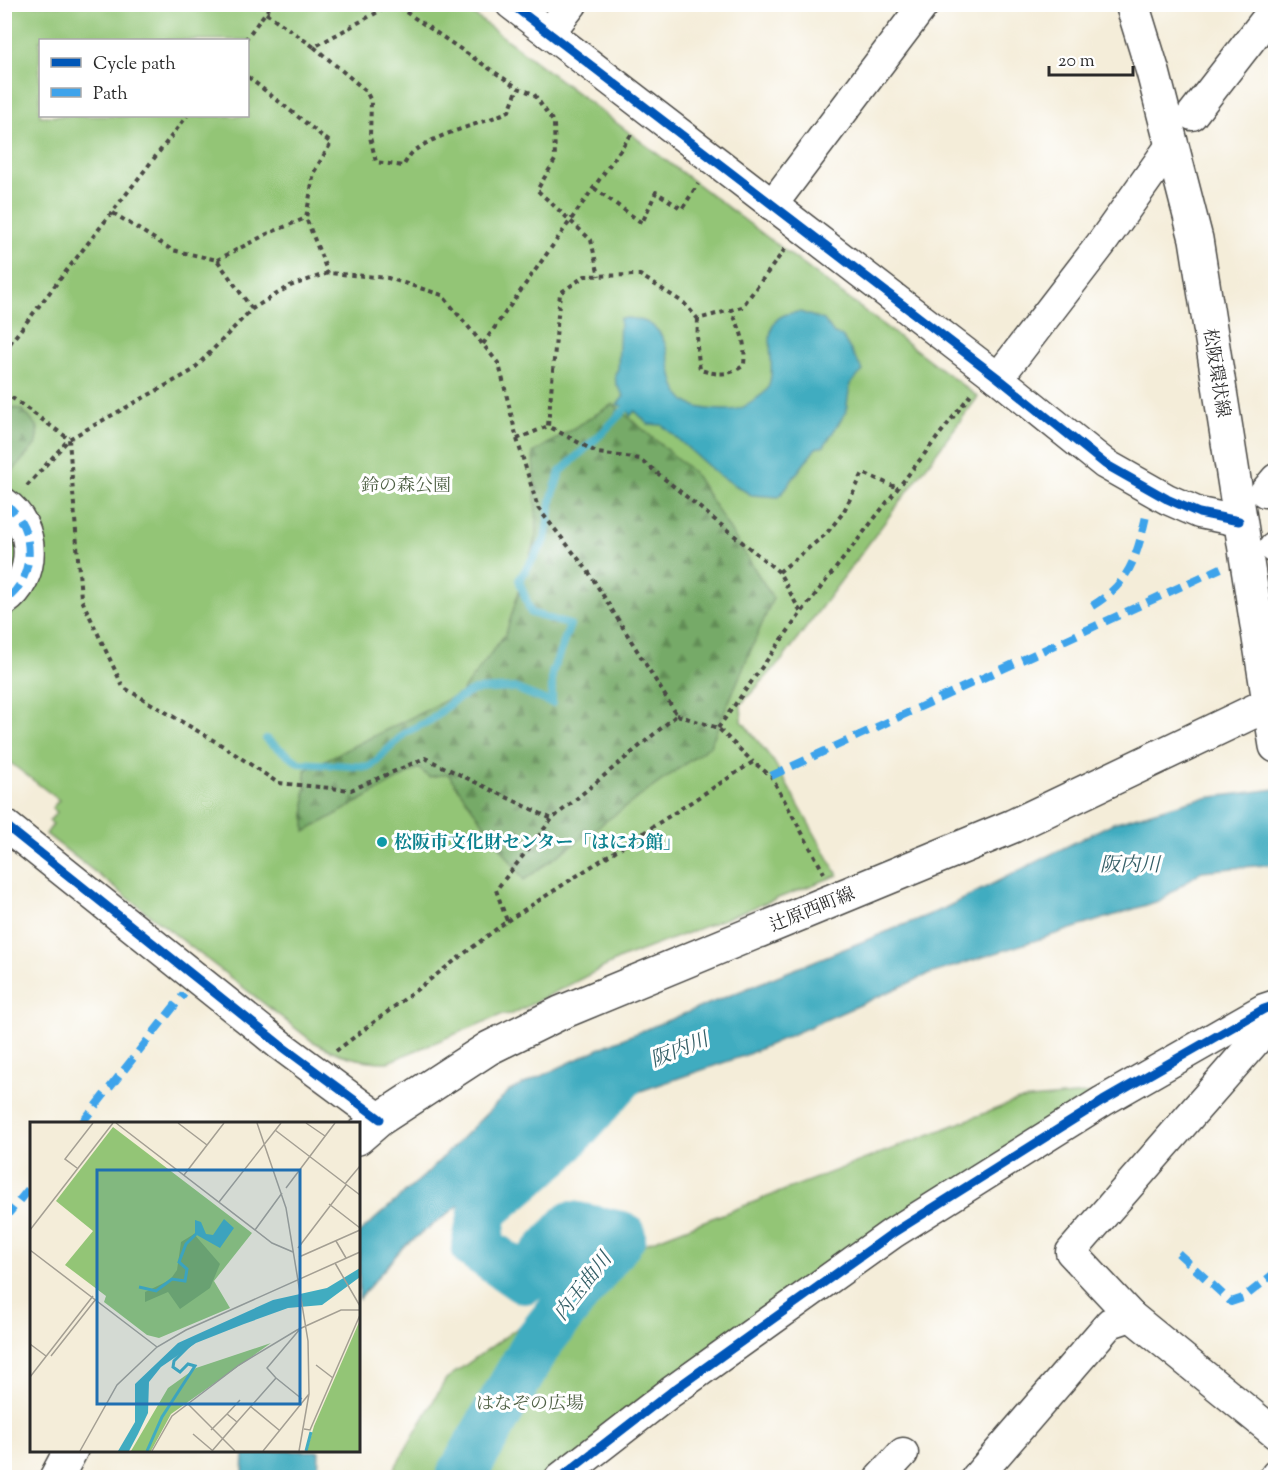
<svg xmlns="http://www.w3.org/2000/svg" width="1280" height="1482" font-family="'Sorts Mill Goudy','Noto Serif JP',serif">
	<defs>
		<pattern id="forest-firs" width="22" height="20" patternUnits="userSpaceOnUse" patternTransform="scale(1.5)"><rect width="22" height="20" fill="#76aa67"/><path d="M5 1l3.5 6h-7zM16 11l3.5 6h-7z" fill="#618b55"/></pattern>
	</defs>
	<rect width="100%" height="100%" fill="#fff"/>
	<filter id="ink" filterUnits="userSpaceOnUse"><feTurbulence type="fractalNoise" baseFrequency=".0167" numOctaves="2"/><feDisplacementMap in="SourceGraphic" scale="12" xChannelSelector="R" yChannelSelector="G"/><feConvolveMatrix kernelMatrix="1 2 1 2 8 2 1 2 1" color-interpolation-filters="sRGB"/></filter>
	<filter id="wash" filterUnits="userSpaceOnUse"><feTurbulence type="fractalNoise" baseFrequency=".008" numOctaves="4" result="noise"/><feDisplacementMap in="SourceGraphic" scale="24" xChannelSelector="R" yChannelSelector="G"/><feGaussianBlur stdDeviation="1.35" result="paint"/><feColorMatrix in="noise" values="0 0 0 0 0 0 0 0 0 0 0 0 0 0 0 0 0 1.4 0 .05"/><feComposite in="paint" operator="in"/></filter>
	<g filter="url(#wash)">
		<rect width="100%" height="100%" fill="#f4edd9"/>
		<g fill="#93c576" stroke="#5f7850" stroke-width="1.5" fill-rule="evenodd">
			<path d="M4 5H461L978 397 782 660 741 704 742 721 774 762 838 875 620 959 512 1014 501 1015 388 1062C359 1062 337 1055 312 1041L46 834 53 824 49 821 57 812 52 808 59 800 4 758ZM40 40H248V116H40Z"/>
			<path d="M1096 1093 547 1477 389 1478 446 1379 624 1252 1019 1100Z"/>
		</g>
		<g fill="url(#forest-firs)" stroke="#506a49" stroke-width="1.5">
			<path d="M613 404 694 473 773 598 710 746 524 880 448 774 429 777 418 768 305 832V770L461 693 506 633 537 532 533 453Z"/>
			<path d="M5 406 23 410 38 428 36 444 5 480Z"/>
		</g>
		<g fill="#41acc0" stroke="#366c76" stroke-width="1.5">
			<path d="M800 312 824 320 834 334 842 336 863 371 850 384 846 412 824 446 816 448 779 497 751 495 717 474 662 425 648 424 635 411 630 416 627 407 617 405 624 396 616 384 615 374 618 369 620 318C689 316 655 385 690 404 701 410 717 410 730 410 740 410 747 406 755 400 759 396 766 393 768 388 780 358 751 314 800 312Z"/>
			<path d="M1275 789V864L1202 871 1159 901 927 975 746 1055 626 1096 537 1148 403 1247 359 1299V1233L425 1175 509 1091 607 1045 943 909 1113 823 1197 799Z"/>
			<path d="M244 1451H319L318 1477H243Z"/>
		</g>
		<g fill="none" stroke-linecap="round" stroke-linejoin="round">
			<path stroke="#41acc0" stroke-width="8" d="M266 739 299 763 370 767 406 732 431 720 453 701 474 690 514 688 552 703V673L570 625 531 613 519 580 545 540 552 497 560 472 602 433 627 407"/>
			<path stroke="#41acc0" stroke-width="50" d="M460 1478 538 1342 621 1236 572 1226 524 1279 476 1246 484 1209 554 1150 623 1073"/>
		</g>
	</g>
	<g filter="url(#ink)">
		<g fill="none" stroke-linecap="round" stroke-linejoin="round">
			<defs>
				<g id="minor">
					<path d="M511 4 998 378 1105 464 1167 499 1199 513 1239 521"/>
					<path d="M549 33 572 4"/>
					<path d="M1192 115 1276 7"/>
					<path d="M772 205 924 4"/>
					<path d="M998 378 1101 244 1172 144"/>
					<path d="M1265 492 1276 479"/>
					<path d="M4 503C37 525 37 579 4 601"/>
					<path d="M1274 548 1276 547"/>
					<path d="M4 824 280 1045 380 1119"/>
					<path d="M1131 1316 1276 1434"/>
					<path d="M560 1478 671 1392 893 1233 1103 1101 1264 1009 1276 1005"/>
					<path d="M880 1478 903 1453"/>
					<path d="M976 1478 1110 1323 1131 1316 1071 1252 1271 1023 1276 1011"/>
					<path d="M1274 1478 1276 1475"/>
				</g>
				<g id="major">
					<path d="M1132 4 1153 72 1196 239 1276 746"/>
					<path d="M358 1138 380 1119 489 1048 560 1013 1013 826 1269 704 1276 699"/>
					<path d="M56 1478 71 1450"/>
				</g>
			</defs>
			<use href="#minor" stroke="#494845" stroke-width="33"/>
			<use href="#major" stroke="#494845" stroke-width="36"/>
			<g stroke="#494845" stroke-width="4" stroke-dasharray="4.5 4.5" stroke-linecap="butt">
				<path d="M266 13 314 47 385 8H400L518 88 534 94 554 123 555 160 537 190 591 240 599 276"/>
				<path d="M245 40 272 4"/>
				<path d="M314 47 366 91 371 101 370 137 376 162 403 166C406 162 409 155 414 151 442 131 478 126 509 111L518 88"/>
				<path d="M248 77 331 143 314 172 306 218 328 273"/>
				<path d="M594 188 642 223 656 192 682 209 698 184"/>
				<path d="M113 213 172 250 217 260 252 309"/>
				<path d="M785 249 742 307 698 319 684 303 640 275 585 276 560 293 548 426 598 453 640 459 779 572 801 613"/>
				<path d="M217 260 267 234 306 218"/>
				<path d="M698 319 697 347 700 370C717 375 730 376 744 365 746 341 741 331 731 310"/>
				<path d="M483 344 633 132"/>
				<path d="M4 351 187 116"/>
				<path d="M4 392 69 439 192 371 252 309 290 286 328 273 388 278 442 295 499 364 517 439 538 508 588 571 677 715 552 819 425 758 351 790 278 783 223 746 123 687 81 598 69 439 27 486"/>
				<path d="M517 439 548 426"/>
				<path d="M779 572 826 534 843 513 863 473 898 488"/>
				<path d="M677 715 718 728 753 762"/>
				<path d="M718 728 801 613 971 394"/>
				<path d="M507 921 753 762 771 776 824 873"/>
				<path d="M336 1051 507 921 496 890 552 819"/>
			</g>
			<use href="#minor" stroke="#fff" stroke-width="30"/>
			<use href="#major" stroke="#fff" stroke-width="33"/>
			<g stroke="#3ea3eb" stroke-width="8" stroke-dasharray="15 8" stroke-linecap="butt">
				<path d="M4 503C37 525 37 579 4 601"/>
				<path d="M1092 606C1130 583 1137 556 1146 516"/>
				<path d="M771 776 1221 568"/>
				<path d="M81 1124 184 994"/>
				<path d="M4 1219 32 1185"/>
				<path d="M1178 1253 1231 1302 1243 1298 1276 1272"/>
			</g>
			<defs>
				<g id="cycleway">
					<path d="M511 4 998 378 1105 464 1167 499 1199 513 1239 521"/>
					<path d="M4 824 280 1045 380 1119"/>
					<path d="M560 1478 671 1392 893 1233 1103 1101 1264 1009 1276 1005"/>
				</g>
			</defs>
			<use href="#cycleway" stroke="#fff" stroke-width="13"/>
			<use href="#cycleway" stroke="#0057b8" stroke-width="9"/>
		</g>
	</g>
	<circle fill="#0f9aa8" stroke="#fff" stroke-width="2" cx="382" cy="842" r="6"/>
	<g text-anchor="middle" stroke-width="6" stroke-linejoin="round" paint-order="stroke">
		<g font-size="18" fill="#2b2b2b" stroke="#fff">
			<text transform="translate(1217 373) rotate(81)" y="6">松阪環状線</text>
			<text transform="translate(812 909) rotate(-22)" y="6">辻原西町線</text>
		</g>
		<g font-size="18" fill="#4f6145" stroke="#fff">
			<text x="406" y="491">鈴の森公園</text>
			<text x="530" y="1409">はなぞの広場</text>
		</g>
		<g font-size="18" font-weight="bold" fill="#0d838f" stroke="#fff" text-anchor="start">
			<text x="394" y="848">松阪市文化財センター「はにわ館」</text>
		</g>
		<g font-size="20" font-style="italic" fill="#345f67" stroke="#fff">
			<text x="1130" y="871">阪内川</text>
			<text transform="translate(679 1049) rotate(-22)" y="7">阪内川</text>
			<text transform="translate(582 1286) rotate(-52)" y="7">内玉曲川</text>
		</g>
	</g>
	<g transform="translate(30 1122)">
		<rect width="330" height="330" fill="#f4edd9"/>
		<path d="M83 5 222 111 184 159 200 186 129 216 117 213 74 180 76 174 35 143 63 109 26 79ZM330 198V329H277L284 304ZM241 221 141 292 121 329H101L138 266 166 246Z" fill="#93c576"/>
		<path d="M164 112 190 142 180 166 150 187 138 170 115 180V170L140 158 147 148 151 120Z" fill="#76aa67"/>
		<path d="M194 97 204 106 190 126 165 112V98L171 100 176 112 183 113ZM330 146V155L292 183 258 186 214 202 166 221 131 245 119 260 118 291 108 312 99 329H88L105 300V262L148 221 243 178 297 166Z" fill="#41acc0"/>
		<path fill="none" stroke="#41acc0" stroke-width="3" d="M109 165 126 169 142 157 155 159 157 147 149 140 156 122 166 112M117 329 132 295 165 244 158 242 150 250 143 245 144 239 166 217M276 329 281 310"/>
		<path fill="none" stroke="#a49f93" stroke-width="1.5" d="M86 1 242 121 263 130M148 1 177 23M227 1 256 86 278 219 279 272 269 329M276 1 295 14M245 8 330 73M47 46 35 37 63 1M154 53 194 1M315 62 330 44M256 66 305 1M189 80 251 1M299 82 330 106M0 108 83 1M225 108 252 71M306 119 316 136M268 126 316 63M0 128 127 225M269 135 330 108M305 141 330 184M0 222 16 234M21 234 66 177M286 243 303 256M0 255 63 174M246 256 272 277M157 281 205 329M220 284 249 308M197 292 210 278M207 300 246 256 237 246 270 207M274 307 280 308 330 193M181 308 197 292 207 300 182 329M163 312 183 329M50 329 87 263 127 225 156 208 330 130M122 329 142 294 209 243 267 208 311 188H330M233 329 279 272"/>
		<path fill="#1f6fb2" fill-opacity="0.15" stroke="#1f6fb2" stroke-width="3" d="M67 48H270V282H67Z"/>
		<rect width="330" height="330" fill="none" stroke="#2b2b2b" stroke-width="3"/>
	</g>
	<rect width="1280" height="1482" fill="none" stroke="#fff" stroke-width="24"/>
	<rect x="39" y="39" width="210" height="78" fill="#ffffff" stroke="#aaaaaa" stroke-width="1.5"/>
	<rect x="51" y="58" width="30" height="9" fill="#0057b8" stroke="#aaaaaa" stroke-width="1.5"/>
	<text x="93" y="69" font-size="18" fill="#2b2b2b">Cycle path</text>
	<rect x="51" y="88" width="30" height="9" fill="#3ea3eb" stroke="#aaaaaa" stroke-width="1.5"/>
	<text x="93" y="99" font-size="18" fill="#2b2b2b">Path</text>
	<path d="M1049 66v9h84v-9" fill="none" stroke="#2b2b2b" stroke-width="3"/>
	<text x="1058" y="66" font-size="18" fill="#2b2b2b" stroke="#ffffff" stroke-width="4.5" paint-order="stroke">20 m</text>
</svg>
